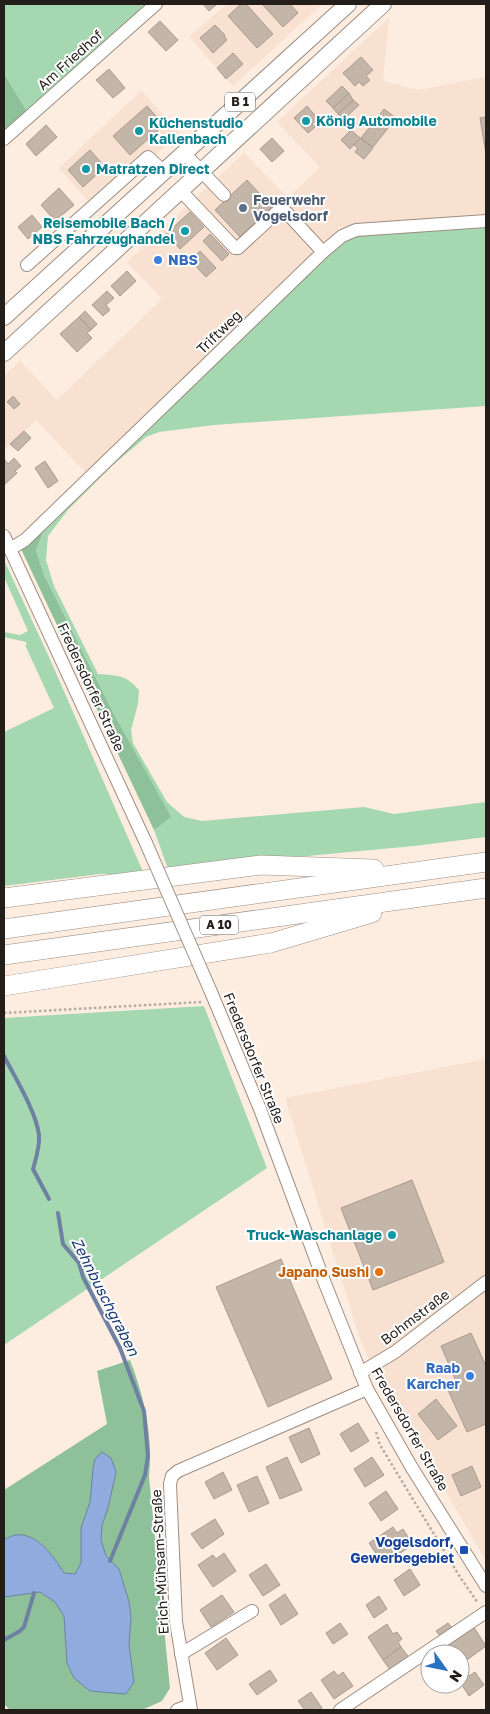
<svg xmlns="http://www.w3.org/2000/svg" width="490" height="1714" font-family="'Golos Text',sans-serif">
	<rect width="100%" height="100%" fill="#fdede1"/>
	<g fill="#f8e1d0">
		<path d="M227 4H322L233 86 189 37Z"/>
		<path d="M389 18 383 81 418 90 486 77V216L338 227V231L86 473 36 420 4 450V376L20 361 57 400 162 299 127 262 244 153 288 198 320 167 277 122Z"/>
		<path d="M141 91 180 133 95 209 59 168Z"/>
		<path d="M486 1059V1556L484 1557 381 1382 377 1379 359 1336 285 1098Z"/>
	</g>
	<g fill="#a5d7b0">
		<path d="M4 4H149L27 111 4 74Z"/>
		<path d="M486 224V406L214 425 159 432 146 437 113 465 68 510 48 536 46 560 54 586 98 674C118 676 125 674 139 690L138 704 131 730 133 743 167 802 184 817 202 821 364 807 394 814 486 802V837L414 846 168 869 154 830 170 817 115 716 44 575 36 550 44 530 329 249 357 233Z"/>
		<path d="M4 560 49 657 144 874H100L4 886V732L54 708 25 645H27L26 642 4 637V632L20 635 28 631 4 577Z"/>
		<path d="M204 1006 267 1168 4 1345V1018Z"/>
	</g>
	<g fill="#8ec199">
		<path d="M4 74 27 111 4 133Z"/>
		<path d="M44 530 36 550 44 575 115 716 171 817 154 830 21 549Z"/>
		<path d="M130 1360C145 1399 153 1436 149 1477L170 1688 162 1701 142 1710H10L5 1705 4 1699V1490L107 1424 97 1371Z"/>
	</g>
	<path fill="#90acde" stroke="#6f81a3" d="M102 1452 111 1458 116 1472 108 1508 102 1525 101 1540 106 1556 119 1569 129 1602 131 1617 129 1645 134 1682 126 1694 90 1691 74 1678 67 1663 64 1616 55 1602 40 1592 4 1597V1540C7 1538 12 1536 15 1535 37 1532 54 1557 64 1573L75 1574 81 1563V1528L90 1502 93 1469 95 1459Z"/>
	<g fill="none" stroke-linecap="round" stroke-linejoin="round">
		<g stroke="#6f81a3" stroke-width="4">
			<path d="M4 1056C15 1078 36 1111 39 1135 40 1147 36 1158 33 1169L49 1199"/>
			<path d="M58 1213 63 1244 79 1263 83 1277 120 1348 144 1411 148 1456 145 1475 110 1561"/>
			<path d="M4 1640 20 1631 24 1627 34 1593"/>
		</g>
	</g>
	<g fill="#c4b5a9" stroke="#aa9a8f">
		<path d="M203 4H217L209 11Z"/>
		<path d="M241 4H246L273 34 257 48 228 16Z"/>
		<path d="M262 4H290L298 13 283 27Z"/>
		<path d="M160 21 178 40 166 51 148 32Z"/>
		<path d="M215 25 225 35 224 36 227 40 213 53 200 38Z"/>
		<path d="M233 53 243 64 226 79 217 68Z"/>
		<path d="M361 57 373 70 366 76 370 80 363 86 359 82 355 86 343 73Z"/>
		<path d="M109 69 125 88 113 98 96 80Z"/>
		<path d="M342 86 349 93 333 108 326 101Z"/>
		<path d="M349 93 353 100 338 114 333 108Z"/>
		<path d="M353 100 359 105 344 119 338 114Z"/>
		<path d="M147 106 164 125 130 155 113 136Z"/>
		<path d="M307 106 318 119 312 124 315 127 308 133 294 118Z"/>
		<path d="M384 109 396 118 373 147 361 138Z"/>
		<path d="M486 117V154L480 118Z"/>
		<path d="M46 125 57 137 36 156 26 144Z"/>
		<path d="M351 130 360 138 350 149 341 140Z"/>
		<path d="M272 138 284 151 272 162 260 149Z"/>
		<path d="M360 138 373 148 364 159 355 152 358 148 354 145Z"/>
		<path d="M90 150 105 167 83 187 68 170Z"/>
		<path d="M247 180 272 207 240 237 215 210Z"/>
		<path d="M59 188 74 205 55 221 41 205Z"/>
		<path d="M190 212 204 227 180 249 166 234Z"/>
		<path d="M32 215 42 227 28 239 18 227Z"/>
		<path d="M210 234 229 254 222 261 203 241Z"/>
		<path d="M200 251 216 268 206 277 190 260Z"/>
		<path d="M127 271 136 281 120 296 111 286Z"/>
		<path d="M107 291 114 298 106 305 110 310 103 316 92 305Z"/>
		<path d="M85 311 97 324 91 330 79 317Z"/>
		<path d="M79 317 91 330 87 333 92 338 77 352 60 334Z"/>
		<path d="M13 396 20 404 14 409 7 402Z"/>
		<path d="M24 431 31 438 18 451 10 444Z"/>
		<path d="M14 458 21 466 15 471 17 473 4 485V461L5 460 8 464Z"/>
		<path d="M45 461 58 481 48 488 35 468Z"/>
		<path d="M412 1180 444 1262 373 1290 341 1208Z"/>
		<path d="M281 1259 332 1379 268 1407 216 1287Z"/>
		<path d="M471 1333 486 1366V1424L467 1432 448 1390 458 1386 441 1346Z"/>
		<path d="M436 1399 457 1426 438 1440 418 1414Z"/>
		<path d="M358 1423 369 1441 351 1452 340 1434Z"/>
		<path d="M309 1428 320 1454 301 1463 289 1437Z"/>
		<path d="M287 1457 302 1490 280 1499 266 1467Z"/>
		<path d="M372 1457 384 1475 365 1487 354 1469Z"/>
		<path d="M472 1466 481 1487 461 1496 452 1475Z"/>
		<path d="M223 1472 232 1490 214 1499 205 1482Z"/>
		<path d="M257 1476 269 1503 249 1512 237 1485Z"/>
		<path d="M386 1491 398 1509 381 1521 369 1503Z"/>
		<path d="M215 1519 224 1534 202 1549 191 1534Z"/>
		<path d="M393 1527 397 1533 403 1529 408 1537 403 1541 408 1548 383 1564 369 1543Z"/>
		<path d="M224 1553 236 1571 213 1587 198 1565 213 1555 216 1559Z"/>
		<path d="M266 1564 280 1585 263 1596 249 1575Z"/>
		<path d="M410 1569 420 1585 404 1596 394 1580Z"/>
		<path d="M285 1594 298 1614 281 1625 269 1605Z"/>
		<path d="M222 1595 234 1612 211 1627 200 1610Z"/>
		<path d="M379 1596 387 1609 374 1618 366 1605Z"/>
		<path d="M340 1623 348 1634 333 1644 326 1633Z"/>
		<path d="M448 1623 453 1629 441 1637 436 1631Z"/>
		<path d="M387 1624 393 1634 397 1632 402 1639 398 1642 401 1647 383 1660 368 1637Z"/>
		<path d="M473 1626 486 1646 460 1665V1654H451L446 1647Z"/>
		<path d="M226 1638 238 1655 217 1670 205 1653Z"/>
		<path d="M401 1647 410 1659 391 1671 383 1660Z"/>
		<path d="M270 1670 277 1681 257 1695 249 1684Z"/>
		<path d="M334 1671 338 1676 343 1672 353 1686 334 1699 321 1680Z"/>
		<path d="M475 1672 484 1685 469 1696 460 1682Z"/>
		<path d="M311 1692 322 1708 318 1710H305L298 1701Z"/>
	</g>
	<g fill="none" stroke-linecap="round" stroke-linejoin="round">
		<defs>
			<g id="minor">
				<path d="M4 139 156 4"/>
				<path d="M184 153 224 195"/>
				<path d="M180 190 235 248H238L277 212 281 210 286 212 323 252"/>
				<path d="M27 265 148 157 164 172"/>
				<path d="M4 536 146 843"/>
				<path d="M10 549 25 540 323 252 342 236 356 230 486 221"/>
				<path d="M211 992 260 1109 324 1281 367 1389 412 1468 486 1586"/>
				<path d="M360 1373 395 1352 486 1282"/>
				<path d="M181 1654 252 1611"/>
				<path d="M177 1710 190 1705"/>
				<path d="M191 1710 176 1622 170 1484 172 1476 178 1471 367 1389"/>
				<path d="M340 1710 486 1612"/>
			</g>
			<g id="major">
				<path d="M4 317 348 4"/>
				<path d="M4 353 383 4"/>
			</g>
			<g id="highway">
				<path d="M4 898 261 865 374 869"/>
				<path d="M4 929 486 862"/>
				<path d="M4 955 486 888"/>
				<path d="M4 986 271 943 372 913"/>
			</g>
		</defs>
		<use href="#minor" stroke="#9c8d82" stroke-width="14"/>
		<use href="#major" stroke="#9c8d82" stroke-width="18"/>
		<use href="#highway" stroke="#9c8d82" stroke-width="20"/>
		<g stroke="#b6aaa0" stroke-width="2.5" stroke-dasharray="2.5 2.5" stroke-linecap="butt">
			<path d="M4 1013 202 1002"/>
			<path d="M376 1432 380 1445 460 1577 478 1603"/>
		</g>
		<use href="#minor" stroke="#fff" stroke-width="12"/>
		<use href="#major" stroke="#fff" stroke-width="16"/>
		<use href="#highway" stroke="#fff" stroke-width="19"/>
		<defs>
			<path id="minor-bridge" d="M146 843 211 992"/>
		</defs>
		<use href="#minor-bridge" stroke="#9c8d82" stroke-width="14" stroke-linecap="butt"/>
		<use href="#minor-bridge" stroke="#fff" stroke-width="12"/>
	</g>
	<g fill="#0f9aa8" stroke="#fefefe" stroke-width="2">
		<circle cx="306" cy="121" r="5"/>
		<circle cx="139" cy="131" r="5"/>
		<circle cx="86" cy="169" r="5"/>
		<circle cx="185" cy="231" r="5"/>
		<circle cx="392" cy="1235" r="5"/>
	</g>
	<circle fill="#5c6f8a" stroke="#fefefe" stroke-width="2" cx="243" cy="208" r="5"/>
	<g fill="#3f7fe0" stroke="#fefefe" stroke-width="2">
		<circle cx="158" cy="260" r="5"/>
		<circle cx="470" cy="1376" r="5"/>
	</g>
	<circle fill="#e8710a" stroke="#fefefe" stroke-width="2" cx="379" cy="1272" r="5"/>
	<rect fill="#1a4fb4" stroke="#fefefe" stroke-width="2" x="459" y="1545" width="10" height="10" rx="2.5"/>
	<g text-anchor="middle" stroke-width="4" stroke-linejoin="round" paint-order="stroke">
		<g fill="#fefefe" stroke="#65615e" stroke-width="1">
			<rect x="225" y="92.5" width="30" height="19" rx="4"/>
			<rect x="200" y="915.5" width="38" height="19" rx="4"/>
		</g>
		<g font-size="12" font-weight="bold" fill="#231e19">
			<text x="240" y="106">B 1</text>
			<text x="219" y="929">A 10</text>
		</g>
		<g font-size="14" fill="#231e19" stroke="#fefefe">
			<text transform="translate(70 60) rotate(-42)" y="5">Am Friedhof</text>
			<text transform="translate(219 332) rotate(-44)" y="5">Triftweg</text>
			<text transform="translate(91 687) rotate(65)" y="5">Fredersdorfer Straße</text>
			<text transform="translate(254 1058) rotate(68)" y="5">Fredersdorfer Straße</text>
			<text transform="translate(415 1317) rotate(-37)" y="5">Bohmstraße</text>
			<text transform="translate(410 1429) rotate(60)" y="5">Fredersdorfer Straße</text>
			<text transform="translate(160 1562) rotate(-93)" y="5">Erich-Mühsam-Straße</text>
		</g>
		<g font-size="14" font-weight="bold" fill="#0d838f" stroke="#fefefe" text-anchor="start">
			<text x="316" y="126">König Automobile</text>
			<text x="149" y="128">Küchenstudio<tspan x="149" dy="16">Kallenbach</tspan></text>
			<text x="96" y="174">Matratzen Direct</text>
			<text x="175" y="228" text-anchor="end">Reisemobile Bach /<tspan x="175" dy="16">NBS Fahrzeughandel</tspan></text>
			<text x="382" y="1240" text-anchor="end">Truck-Waschanlage</text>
		</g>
		<g font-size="14" font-weight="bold" fill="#4e5e75" stroke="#fefefe" text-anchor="start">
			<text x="253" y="205">Feuerwehr<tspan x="253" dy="16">Vogelsdorf</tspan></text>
		</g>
		<g font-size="14" font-weight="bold" fill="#366cbe" stroke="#fefefe" text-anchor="start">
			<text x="168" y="265">NBS</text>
			<text x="460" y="1373" text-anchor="end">Raab<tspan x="460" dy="16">Karcher</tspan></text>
		</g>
		<g font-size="14" font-weight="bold" fill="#c56008" stroke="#fefefe" text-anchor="end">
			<text x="369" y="1277">Japano Sushi</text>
		</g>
		<g font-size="14" font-weight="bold" fill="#164399" stroke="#fefefe" text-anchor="end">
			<text x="454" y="1547">Vogelsdorf,<tspan x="454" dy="16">Gewerbegebiet</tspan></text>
		</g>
		<g font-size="15" font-style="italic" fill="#193974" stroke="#fefefe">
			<text transform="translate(105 1297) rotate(63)" y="5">Zehnbuschgraben</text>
		</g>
	</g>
	<rect width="490" height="1714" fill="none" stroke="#231e19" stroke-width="10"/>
	<g transform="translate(445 1669) rotate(123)"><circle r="24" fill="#fefefe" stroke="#a6a4a2"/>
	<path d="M0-4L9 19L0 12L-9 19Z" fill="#2971c1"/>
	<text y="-8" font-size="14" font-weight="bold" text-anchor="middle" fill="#231e19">N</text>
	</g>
</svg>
